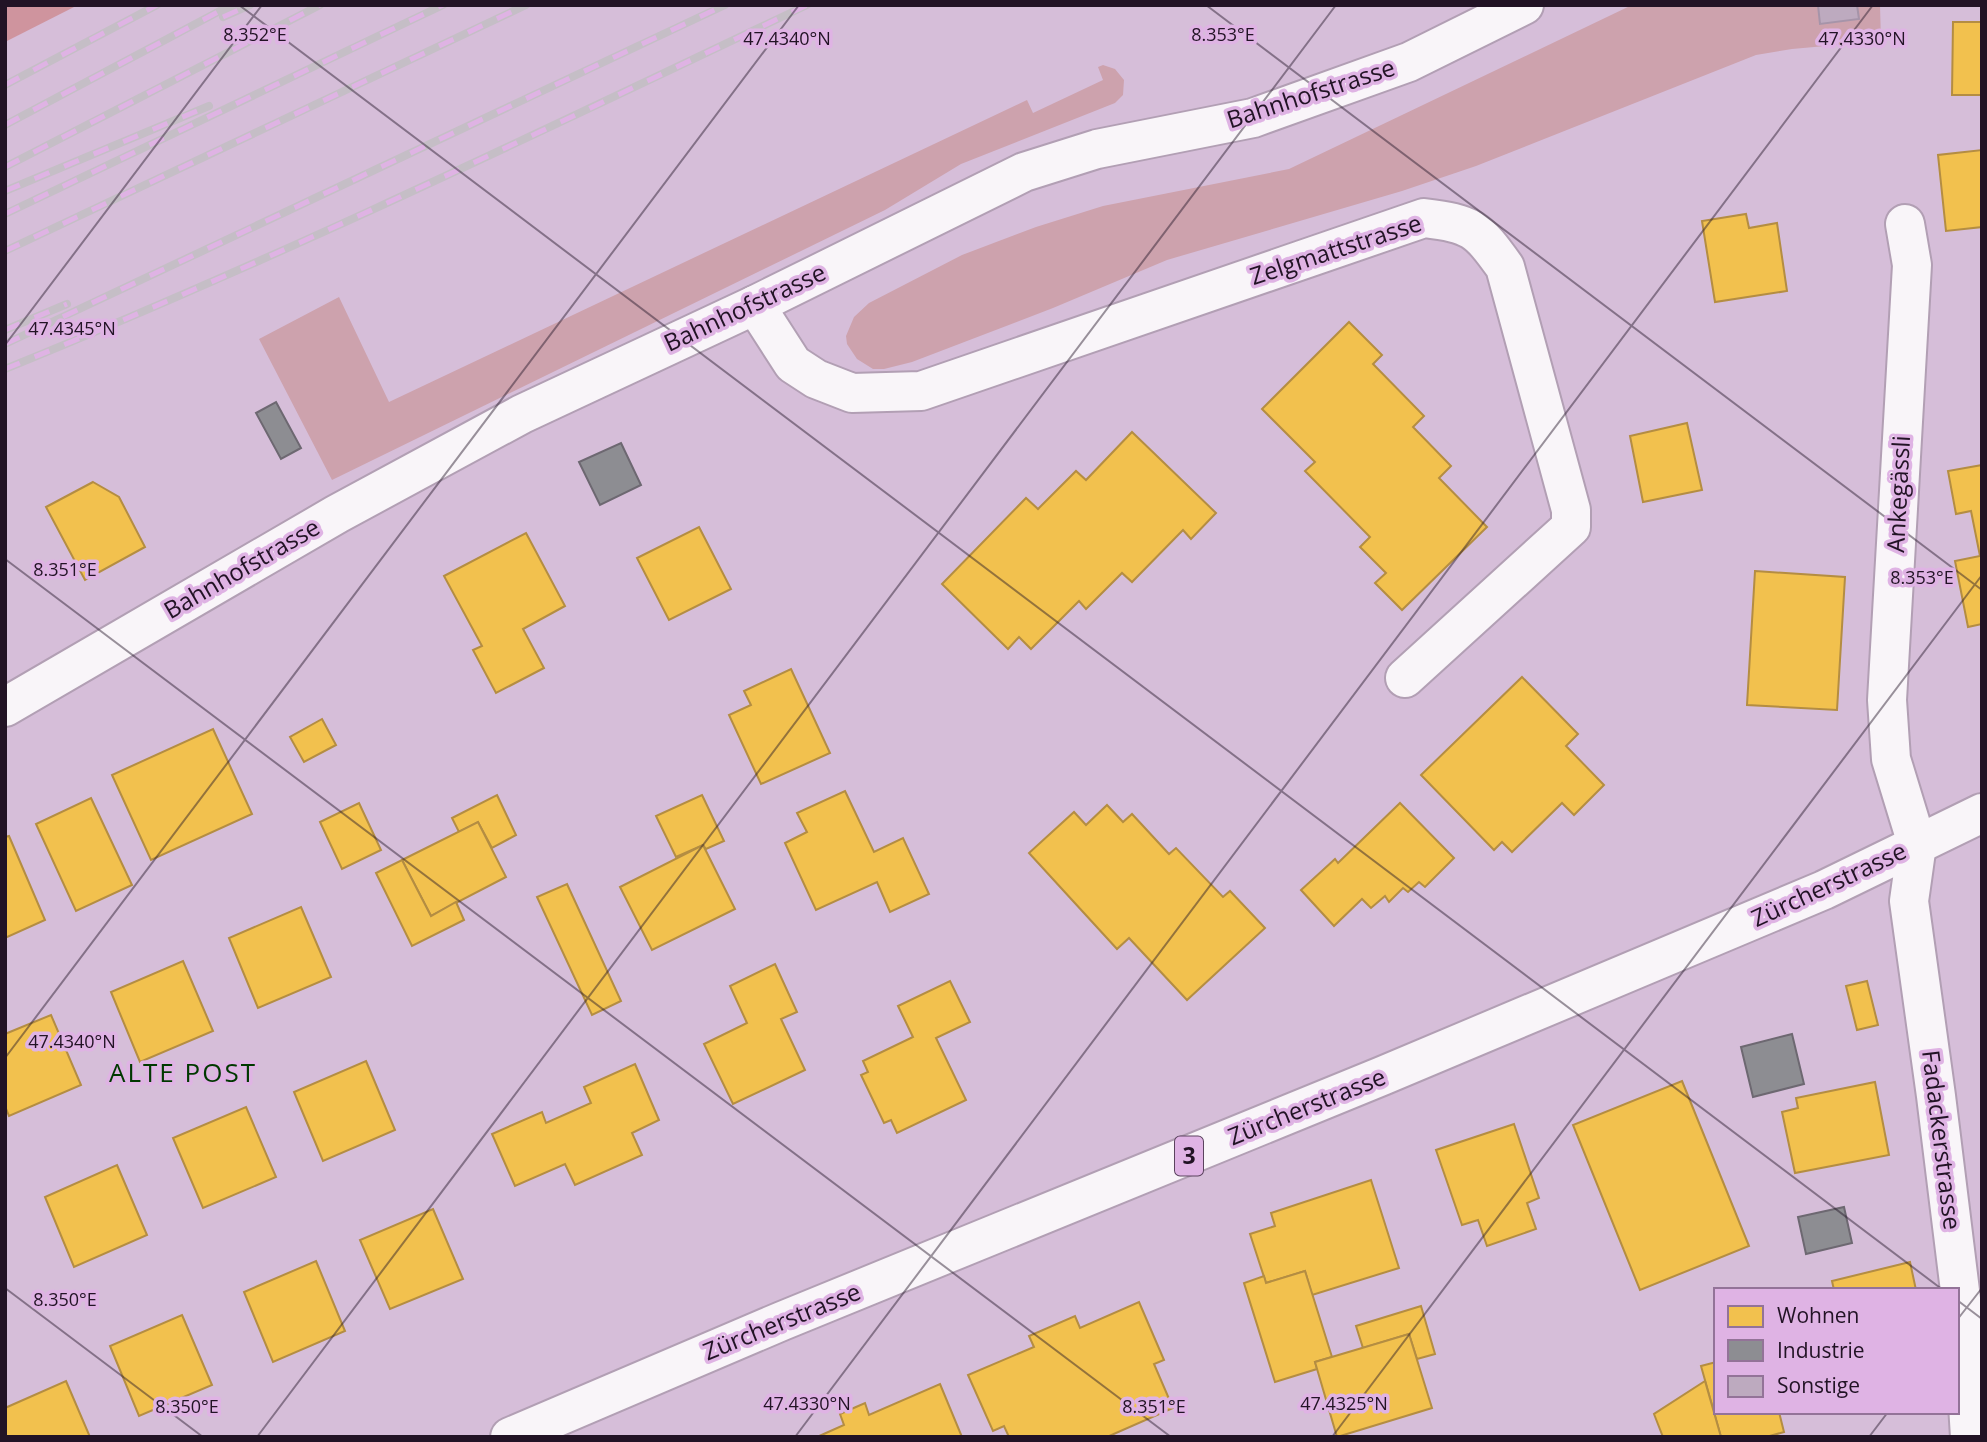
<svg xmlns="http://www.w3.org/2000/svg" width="1987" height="1442" font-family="'Open Sans',sans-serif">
	<rect width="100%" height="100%" fill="#d6bed9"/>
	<g fill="#cda2ad">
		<path d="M1632 5H1880L1881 41 1792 49 1756 55 1476 166 1402 191 1167 260 1053 308 912 362 884 369H873L857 359 847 344 846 336 854 317 869 303 962 255 1036 227 1103 206 1289 169Z"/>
		<path d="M1103 65 1115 69 1124 80 1123 95 1115 103 961 164 885 210 332 480 259 339 339 297 389 402 1027 100 1033 113 1103 80 1098 67Z"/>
	</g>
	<path fill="#cf949e" d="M5 5H78L5 42Z"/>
	<g fill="#f2c14e" stroke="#b48d42" stroke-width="2">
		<path d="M1953 22H1982V95H1952Z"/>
		<path d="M1982 150V227L1946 231 1938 155Z"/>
		<path d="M1746 214 1749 228 1777 223 1787 291 1715 302 1702 221Z"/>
		<path d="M1349 322 1382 355 1373 364 1424 416 1413 427 1451 466 1439 478 1487 527 1402 610 1375 583 1386 573 1360 547 1370 537 1305 471 1315 462 1262 409Z"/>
		<path d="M1687 423 1702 490 1643 502 1630 436Z"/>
		<path d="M1132 432 1216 513 1191 539 1183 530 1132 582 1122 573 1086 609 1079 601 1031 649 1019 637 1008 649 942 584 1026 498 1038 509 1076 471 1086 480Z"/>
		<path d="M1982 465V624L1968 627 1955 561 1980 556 1971 511 1956 514 1948 471Z"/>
		<path d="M93 482 119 497 145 547 85 580 46 507Z"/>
		<path d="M699 527 731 589 669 620 637 558Z"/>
		<path d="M526 533 565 606 523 629 544 668 496 693 473 650 482 646 444 576Z"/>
		<path d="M1755 571 1845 577 1837 710 1747 705Z"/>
		<path d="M791 669 830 753 761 784 729 715 751 705 744 691Z"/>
		<path d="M1522 677 1578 734 1566 746 1604 785 1574 815 1562 803 1512 852 1502 842 1494 850 1421 775Z"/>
		<path d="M322 719 336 745 304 762 290 737Z"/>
		<path d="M213 729 252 814 151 860 112 775Z"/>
		<path d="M845 791 874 852 903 838 929 894 890 912 877 882 816 910 785 843 807 832 797 813Z"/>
		<path d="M497 795 516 835 492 848 478 822 459 832 452 818Z"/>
		<path d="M702 795 724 841 706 849 703 845 676 857 656 816Z"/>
		<path d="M91 798 132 885 76 911 36 824Z"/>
		<path d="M359 803 381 850 342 869 320 822Z"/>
		<path d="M1400 803 1454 858 1425 887 1419 882 1408 892 1403 888 1389 902 1385 896 1371 908 1362 899 1334 926 1301 890 1335 859 1338 863Z"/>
		<path d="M1107 805 1123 822 1132 814 1169 854 1176 848 1223 897 1230 891 1265 928 1187 1000 1129 938 1117 949 1029 853 1074 812 1086 825Z"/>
		<path d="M478 822 506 877 431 916 402 860Z"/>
		<path d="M9 836 45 920 5 938V837Z"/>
		<path d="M703 845 735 909 652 950 620 887Z"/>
		<path d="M402 860 431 916 456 902 464 920 412 946 376 873Z"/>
		<path d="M567 884 621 1001 592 1015 537 897Z"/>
		<path d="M301 907 331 977 258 1008 229 938Z"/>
		<path d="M183 961 213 1031 140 1062 111 992Z"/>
		<path d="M775 964 797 1012 781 1019 805 1070 733 1104 704 1044 747 1023 730 986Z"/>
		<path d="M950 981 970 1022 936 1038 966 1100 897 1133 891 1120 884 1123 861 1075 868 1072 863 1061 913 1037 898 1006Z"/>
		<path d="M1867 981 1878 1025 1857 1030 1846 986Z"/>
		<path d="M51 1015 81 1085 9 1116 5 1106V1034Z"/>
		<path d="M366 1061 395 1130 323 1161 294 1092Z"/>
		<path d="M635 1064 659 1120 632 1133 642 1155 575 1185 565 1164 515 1186 492 1134 542 1112 546 1123 591 1103 584 1087Z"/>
		<path d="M1682 1081 1749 1246 1640 1290 1573 1125Z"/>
		<path d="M1875 1082 1889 1155 1795 1173 1782 1112 1798 1108 1796 1098Z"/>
		<path d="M246 1107 276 1177 203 1208 173 1138Z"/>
		<path d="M1514 1124 1539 1198 1527 1203 1536 1229 1487 1246 1478 1220 1462 1225 1436 1150Z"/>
		<path d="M117 1165 147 1235 74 1267 45 1197Z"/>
		<path d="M1371 1180 1399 1268 1312 1295 1305 1271 1266 1283 1250 1234 1275 1226 1271 1213Z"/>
		<path d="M433 1209 463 1279 390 1309 360 1240Z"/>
		<path d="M316 1261 345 1331 273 1362 244 1292Z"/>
		<path d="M1910 1262 1916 1290H1834L1832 1281Z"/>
		<path d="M1305 1271 1332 1357 1315 1362 1317 1369 1275 1382 1244 1283 1264 1276 1266 1283Z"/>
		<path d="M1139 1302 1164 1360 1154 1364 1173 1408 1107 1437H1009L1004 1426 993 1431 968 1375 1034 1347 1029 1336 1075 1316 1080 1328Z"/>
		<path d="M1421 1306 1435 1354 1417 1359 1409 1334 1363 1348 1356 1326Z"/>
		<path d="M182 1315 212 1385 139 1416 110 1346Z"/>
		<path d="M1409 1334 1432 1408 1337 1437 1315 1362Z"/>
		<path d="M1716 1362V1412H1779L1784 1432 1766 1437H1721L1701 1366Z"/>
		<path d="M66 1381 90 1437H5V1408Z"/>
		<path d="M1705 1381 1721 1437H1663L1654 1414Z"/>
		<path d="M940 1384 962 1437H817L844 1425 840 1414 856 1407 865 1403 869 1415Z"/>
	</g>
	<g fill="#8d8d92" stroke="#6d6871" stroke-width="2">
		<path d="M276 402 301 448 281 459 256 413Z"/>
		<path d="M621 443 641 485 600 505 579 462Z"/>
		<path d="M1792 1034 1804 1084 1753 1097 1741 1047Z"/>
		<path d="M1844 1207 1852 1243 1806 1254 1798 1217Z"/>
	</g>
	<path fill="#bdaabf" stroke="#a694a9" stroke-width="2" d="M1818 5H1857L1859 19 1820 24Z"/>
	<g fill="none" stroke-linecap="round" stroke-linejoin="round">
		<defs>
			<g id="minor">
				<path d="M1905 224 1912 265 1887 700 1891 759 1917 844 1909 901 1936 1096 1962 1307 1970 1437"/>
				<path d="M755 305 793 364 816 379 852 393 921 391 1424 218C1472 224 1477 228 1505 267L1571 510V527L1405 678"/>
				<path d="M5 707 337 514 522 414 755 305 1024 172 1097 149 1253 118 1409 62 1524 5"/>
			</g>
			<path id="major" d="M510 1437 782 1321 1382 1076 1824 890 1982 813"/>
		</defs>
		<use href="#minor" stroke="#b29fb4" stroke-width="42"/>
		<use href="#major" stroke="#b29fb4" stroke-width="42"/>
		<use href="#minor" stroke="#f9f5f9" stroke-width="38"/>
		<use href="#major" stroke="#f9f5f9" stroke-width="38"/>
		<defs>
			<g id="rail">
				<path d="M223 17 250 5"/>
				<path d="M5 85 157 5"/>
				<path d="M5 125 231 5"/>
				<path d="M5 167 320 5"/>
				<path d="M5 191 209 106"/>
				<path d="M5 214 443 5"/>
				<path d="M5 251 526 5"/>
				<path d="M5 330 67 304"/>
				<path d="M5 344 725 5"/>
				<path d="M5 369C277 259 542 131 807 5"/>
			</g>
		</defs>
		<use href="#rail" stroke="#c5bec6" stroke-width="8"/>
		<use href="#rail" stroke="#dfb3e4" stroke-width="5" stroke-dasharray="16" stroke-linecap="butt"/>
	</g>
	<path fill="none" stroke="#221325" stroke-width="2" stroke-opacity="0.45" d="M239 5 1943 1290M1206 5 1982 590M5 345 262 5M5 559 1171 1437M5 1058 799 5M5 1288 203 1437M1957 1300 1982 1319M1957 1320 1982 1288M257 1437 1336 5M795 1437 1873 5M1332 1437 1982 575M1869 1437 1888 1412"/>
	<g text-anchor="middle" stroke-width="7" stroke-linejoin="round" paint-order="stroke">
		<rect fill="#dfb3e4" stroke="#5b435e" stroke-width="2" x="1175" y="1136.5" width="28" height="39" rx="5"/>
		<g font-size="23" font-weight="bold" fill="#221325">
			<text x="1189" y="1164">3</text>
		</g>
		<g font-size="24" fill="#221325" stroke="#dfb3e4">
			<text transform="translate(1311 94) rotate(-18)" y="8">Bahnhofstrasse</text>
			<text transform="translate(1336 250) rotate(-18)" y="8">Zelgmattstrasse</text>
			<text transform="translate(745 308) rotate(-25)" y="8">Bahnhofstrasse</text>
			<text transform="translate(1899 494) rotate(-87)" y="8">Ankegässli</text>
			<text transform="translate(242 569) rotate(-30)" y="8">Bahnhofstrasse</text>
			<text transform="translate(1829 885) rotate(-25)" y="8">Zürcherstrasse</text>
			<text transform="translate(1307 1107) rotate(-22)" y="8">Zürcherstrasse</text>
			<text transform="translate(1941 1140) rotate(83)" y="8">Fadackerstrasse</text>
			<text transform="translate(782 1322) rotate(-22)" y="8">Zürcherstrasse</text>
		</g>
		<g font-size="26" letter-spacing="2" fill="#003800" stroke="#dfb3e4">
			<text x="183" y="1082">ALTE POST</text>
		</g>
	</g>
	<g font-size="18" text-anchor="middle" fill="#221325" stroke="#dfb3e4" stroke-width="7" stroke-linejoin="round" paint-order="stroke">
		<text x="255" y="41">8.352°E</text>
		<text x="1223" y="41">8.353°E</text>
		<text x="787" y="45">47.4340°N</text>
		<text x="1862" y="45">47.4330°N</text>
		<text x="72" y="335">47.4345°N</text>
		<text x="65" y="576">8.351°E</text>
		<text x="1922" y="584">8.353°E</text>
		<text x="72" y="1048">47.4340°N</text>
		<text x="65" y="1306">8.350°E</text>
		<text x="807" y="1410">47.4330°N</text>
		<text x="1344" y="1410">47.4325°N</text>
		<text x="187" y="1413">8.350°E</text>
		<text x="1154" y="1413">8.351°E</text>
	</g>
	<rect width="1987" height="1442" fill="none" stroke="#221325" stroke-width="14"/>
	<rect x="1714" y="1288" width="245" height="126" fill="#dfb3e4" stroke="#937398" stroke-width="2"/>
	<rect x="1728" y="1306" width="35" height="21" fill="#f2c14e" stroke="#937398" stroke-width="2"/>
	<text x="1777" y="1323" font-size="21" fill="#221325">Wohnen</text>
	<rect x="1728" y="1340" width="35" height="21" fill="#8d8d92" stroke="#937398" stroke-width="2"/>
	<text x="1777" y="1358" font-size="21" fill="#221325">Industrie</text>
	<rect x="1728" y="1376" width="35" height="21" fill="#bdaabf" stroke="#937398" stroke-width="2"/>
	<text x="1777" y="1393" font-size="21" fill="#221325">Sonstige</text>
</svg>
